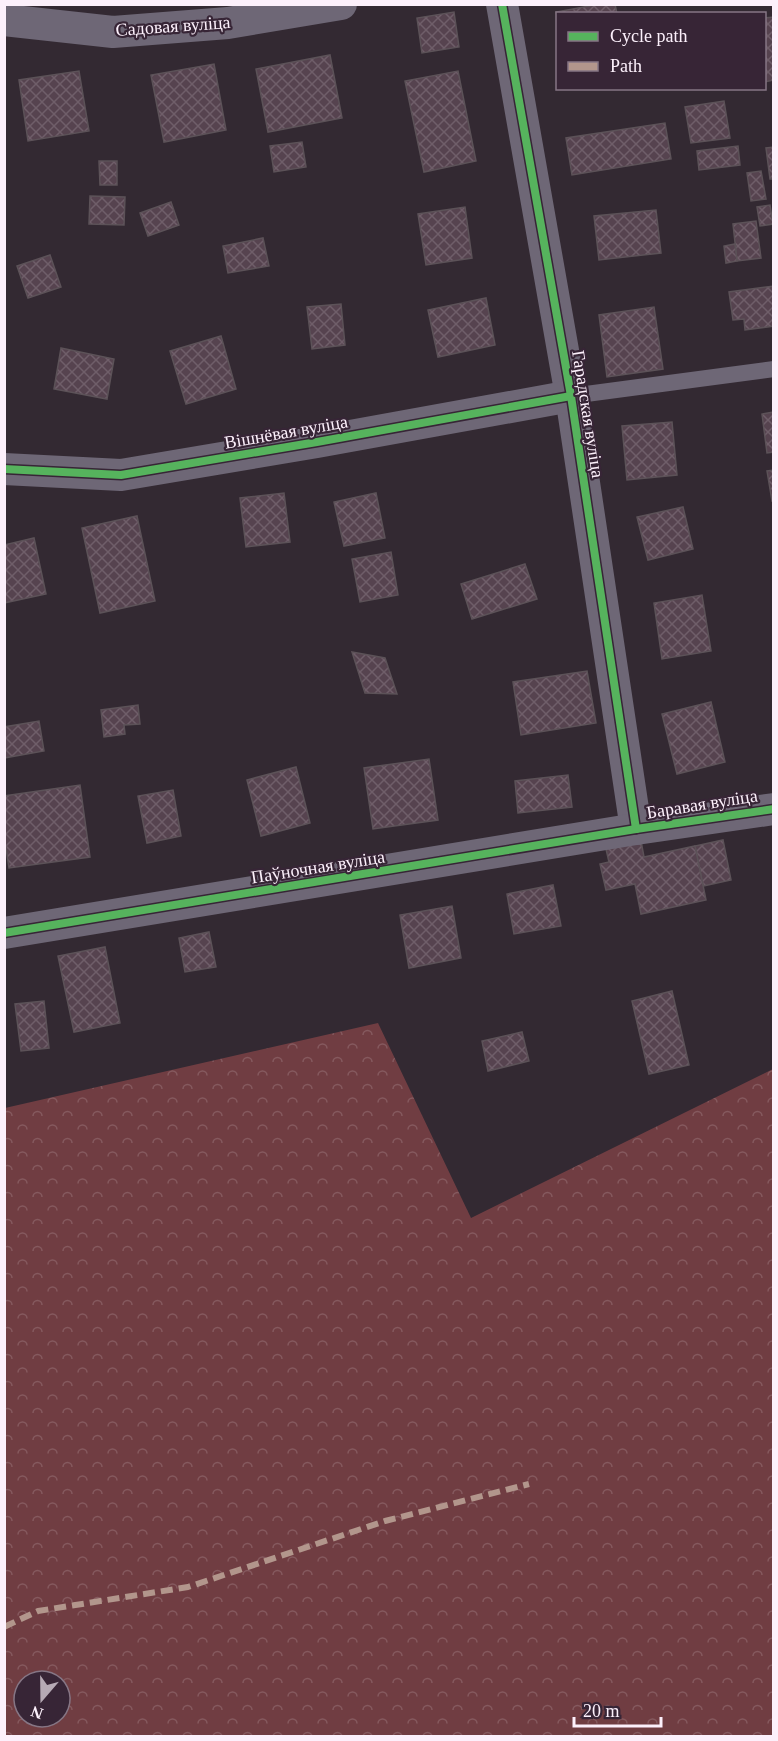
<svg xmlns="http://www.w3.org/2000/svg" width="778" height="1741" font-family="'Times New Roman',serif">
	<defs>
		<pattern id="forest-crowns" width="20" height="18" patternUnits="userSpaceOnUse" patternTransform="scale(1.5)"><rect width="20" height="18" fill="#703d42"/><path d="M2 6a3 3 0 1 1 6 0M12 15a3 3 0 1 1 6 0" fill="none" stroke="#85595e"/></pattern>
		<pattern id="building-cross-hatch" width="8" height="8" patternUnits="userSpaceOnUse" patternTransform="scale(1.5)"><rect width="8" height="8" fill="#56434f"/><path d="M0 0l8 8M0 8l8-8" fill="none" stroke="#6f5e69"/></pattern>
	</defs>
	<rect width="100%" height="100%" fill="#332932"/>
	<path fill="url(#forest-crowns)" fill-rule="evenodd" d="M378 1023 471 1218 773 1069V1736H5V1108ZM24 1681H60V1717H24Z"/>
	<g fill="url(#building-cross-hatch)" stroke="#5c5258" stroke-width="1.5">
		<path d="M600 4H615L617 14H558V21L556 12Z"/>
		<path d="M454 12 459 47 422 53 417 18Z"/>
		<path d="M774 17V80L764 82V18Z"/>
		<path d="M330 55 342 118 268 132 256 69Z"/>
		<path d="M214 64 226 130 164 142 151 75Z"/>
		<path d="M79 71 89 131 28 141 19 80Z"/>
		<path d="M458 71 476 161 424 172 405 81Z"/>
		<path d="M724 101 730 138 691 143 685 107Z"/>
		<path d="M665 123 671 159 572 175 566 138Z"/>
		<path d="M302 142 306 167 274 172 270 146Z"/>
		<path d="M738 146 740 165 699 170 697 151Z"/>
		<path d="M774 147V179H770L766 148Z"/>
		<path d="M99 161H117V185H100Z"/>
		<path d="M761 171 766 199 751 201 747 173Z"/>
		<path d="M90 196 125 197 124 225 89 224Z"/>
		<path d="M171 202 179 225 148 236 140 213Z"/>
		<path d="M770 205 773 224 760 226 757 207Z"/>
		<path d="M465 207 472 258 426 265 418 214Z"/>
		<path d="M656 210 661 253 599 260 594 216Z"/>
		<path d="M756 221 761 258 737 261 733 224Z"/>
		<path d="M263 238 269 266 228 273 223 246Z"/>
		<path d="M735 244 737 261 726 263 724 246Z"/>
		<path d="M50 255 61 287 28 298 17 266Z"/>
		<path d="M774 286V326L745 330 744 319 733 320 729 292Z"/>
		<path d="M486 298 495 345 438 357 428 310Z"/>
		<path d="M341 304 345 345 312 349 307 307Z"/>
		<path d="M654 307 663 369 607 377 599 315Z"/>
		<path d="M221 336 236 389 186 404 170 351Z"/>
		<path d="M61 348 114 359 107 399 54 389Z"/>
		<path d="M774 412V452L767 453 762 414Z"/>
		<path d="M672 422 677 475 627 480 622 426Z"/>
		<path d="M774 470V500L772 501 767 471Z"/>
		<path d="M284 493 290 542 246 547 240 498Z"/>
		<path d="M376 493 385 538 344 546 334 502Z"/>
		<path d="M683 507 693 549 648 560 637 517Z"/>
		<path d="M137 516 155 601 100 613 82 528Z"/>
		<path d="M34 538 46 594 4 603V545Z"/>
		<path d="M391 552 398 595 360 602 352 559Z"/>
		<path d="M525 564 537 599 472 619 461 584Z"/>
		<path d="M702 595 711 651 662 659 654 603Z"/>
		<path d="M352 652 385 658 397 694 365 693Z"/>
		<path d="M587 671 596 723 521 735 513 682Z"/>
		<path d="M711 702 725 762 677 774 662 714Z"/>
		<path d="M138 705 140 724 124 725 125 734 104 737 101 710Z"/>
		<path d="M39 721 44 751 4 758V727Z"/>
		<path d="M429 759 438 820 373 829 364 768Z"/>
		<path d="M296 767 310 823 261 836 247 780Z"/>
		<path d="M568 775 572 807 518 813 515 781Z"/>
		<path d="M80 785 90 857 9 868 4 835V796Z"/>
		<path d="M173 790 181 836 147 843 138 796Z"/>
		<path d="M723 840 731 880 703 886 695 846Z"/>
		<path d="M641 841 644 857 695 846 706 900 641 914 635 884 606 890 600 864 609 862 606 849Z"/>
		<path d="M553 885 561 926 514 934 507 894Z"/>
		<path d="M452 906 461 958 409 968 400 915Z"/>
		<path d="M209 932 216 967 185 972 179 938Z"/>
		<path d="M105 947 120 1023 74 1032 58 956Z"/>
		<path d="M672 991 689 1065 649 1074 632 1001Z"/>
		<path d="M44 1001 49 1048 21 1051 15 1004Z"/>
		<path d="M522 1032 529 1061 488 1071 482 1041Z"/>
	</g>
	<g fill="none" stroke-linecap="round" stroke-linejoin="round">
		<path stroke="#6e6776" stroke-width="16" d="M571 396 774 369"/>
		<g stroke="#6e6776" stroke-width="32">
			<path d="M502 4 571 396 636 829"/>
			<path d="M4 20 113 32 228 23 341 4"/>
			<path d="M4 469 121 475 317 442 571 396"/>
			<path d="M4 933 636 829 774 809"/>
		</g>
		<path stroke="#b2968c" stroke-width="6" stroke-dasharray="12 6" stroke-linecap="butt" d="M4 1627 38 1611 188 1587 385 1521 529 1484"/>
		<defs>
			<g id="cycleway">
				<path d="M502 4 571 396 636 829"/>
				<path d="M4 469 121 475 317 442 571 396"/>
				<path d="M4 933 636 829 774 809"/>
			</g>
		</defs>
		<use href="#cycleway" stroke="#372536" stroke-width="11"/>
		<use href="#cycleway" stroke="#56b35d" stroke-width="8"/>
	</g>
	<g text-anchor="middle" stroke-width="4.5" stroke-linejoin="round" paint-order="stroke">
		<g font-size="18" fill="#fcf0fb" stroke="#372536">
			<text transform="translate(173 26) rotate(-4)" y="6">Садовая вуліца</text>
			<text transform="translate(588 414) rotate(81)" y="6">Гарадская вуліца</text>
			<text transform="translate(286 432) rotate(-10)" y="6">Вішнёвая вуліца</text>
			<text transform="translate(702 804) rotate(-9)" y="6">Баравая вуліца</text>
			<text transform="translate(318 867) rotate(-9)" y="6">Паўночная вуліца</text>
		</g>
	</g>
	<rect width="778" height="1741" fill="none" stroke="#fcf0fb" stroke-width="12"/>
	<rect x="556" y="12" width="210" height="78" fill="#372536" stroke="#867685" stroke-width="1.5"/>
	<rect x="568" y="32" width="30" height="9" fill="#56b35d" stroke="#867685" stroke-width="1.5"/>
	<text x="610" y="42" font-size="18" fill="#fcf0fb">Cycle path</text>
	<rect x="568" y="62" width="30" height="9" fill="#b2968c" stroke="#867685" stroke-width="1.5"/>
	<text x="610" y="72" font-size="18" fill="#fcf0fb">Path</text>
	<g transform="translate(42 1699) rotate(200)"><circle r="28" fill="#372536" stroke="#867685" stroke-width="1.5"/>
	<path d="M0-4.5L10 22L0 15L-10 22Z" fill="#b6aab5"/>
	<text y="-9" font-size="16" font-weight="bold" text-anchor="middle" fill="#fcf0fb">N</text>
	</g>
	<path d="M574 1717v9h87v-9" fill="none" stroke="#fcf0fb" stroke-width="3"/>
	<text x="583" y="1717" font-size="18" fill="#fcf0fb" stroke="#372536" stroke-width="4.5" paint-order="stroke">20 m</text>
</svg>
